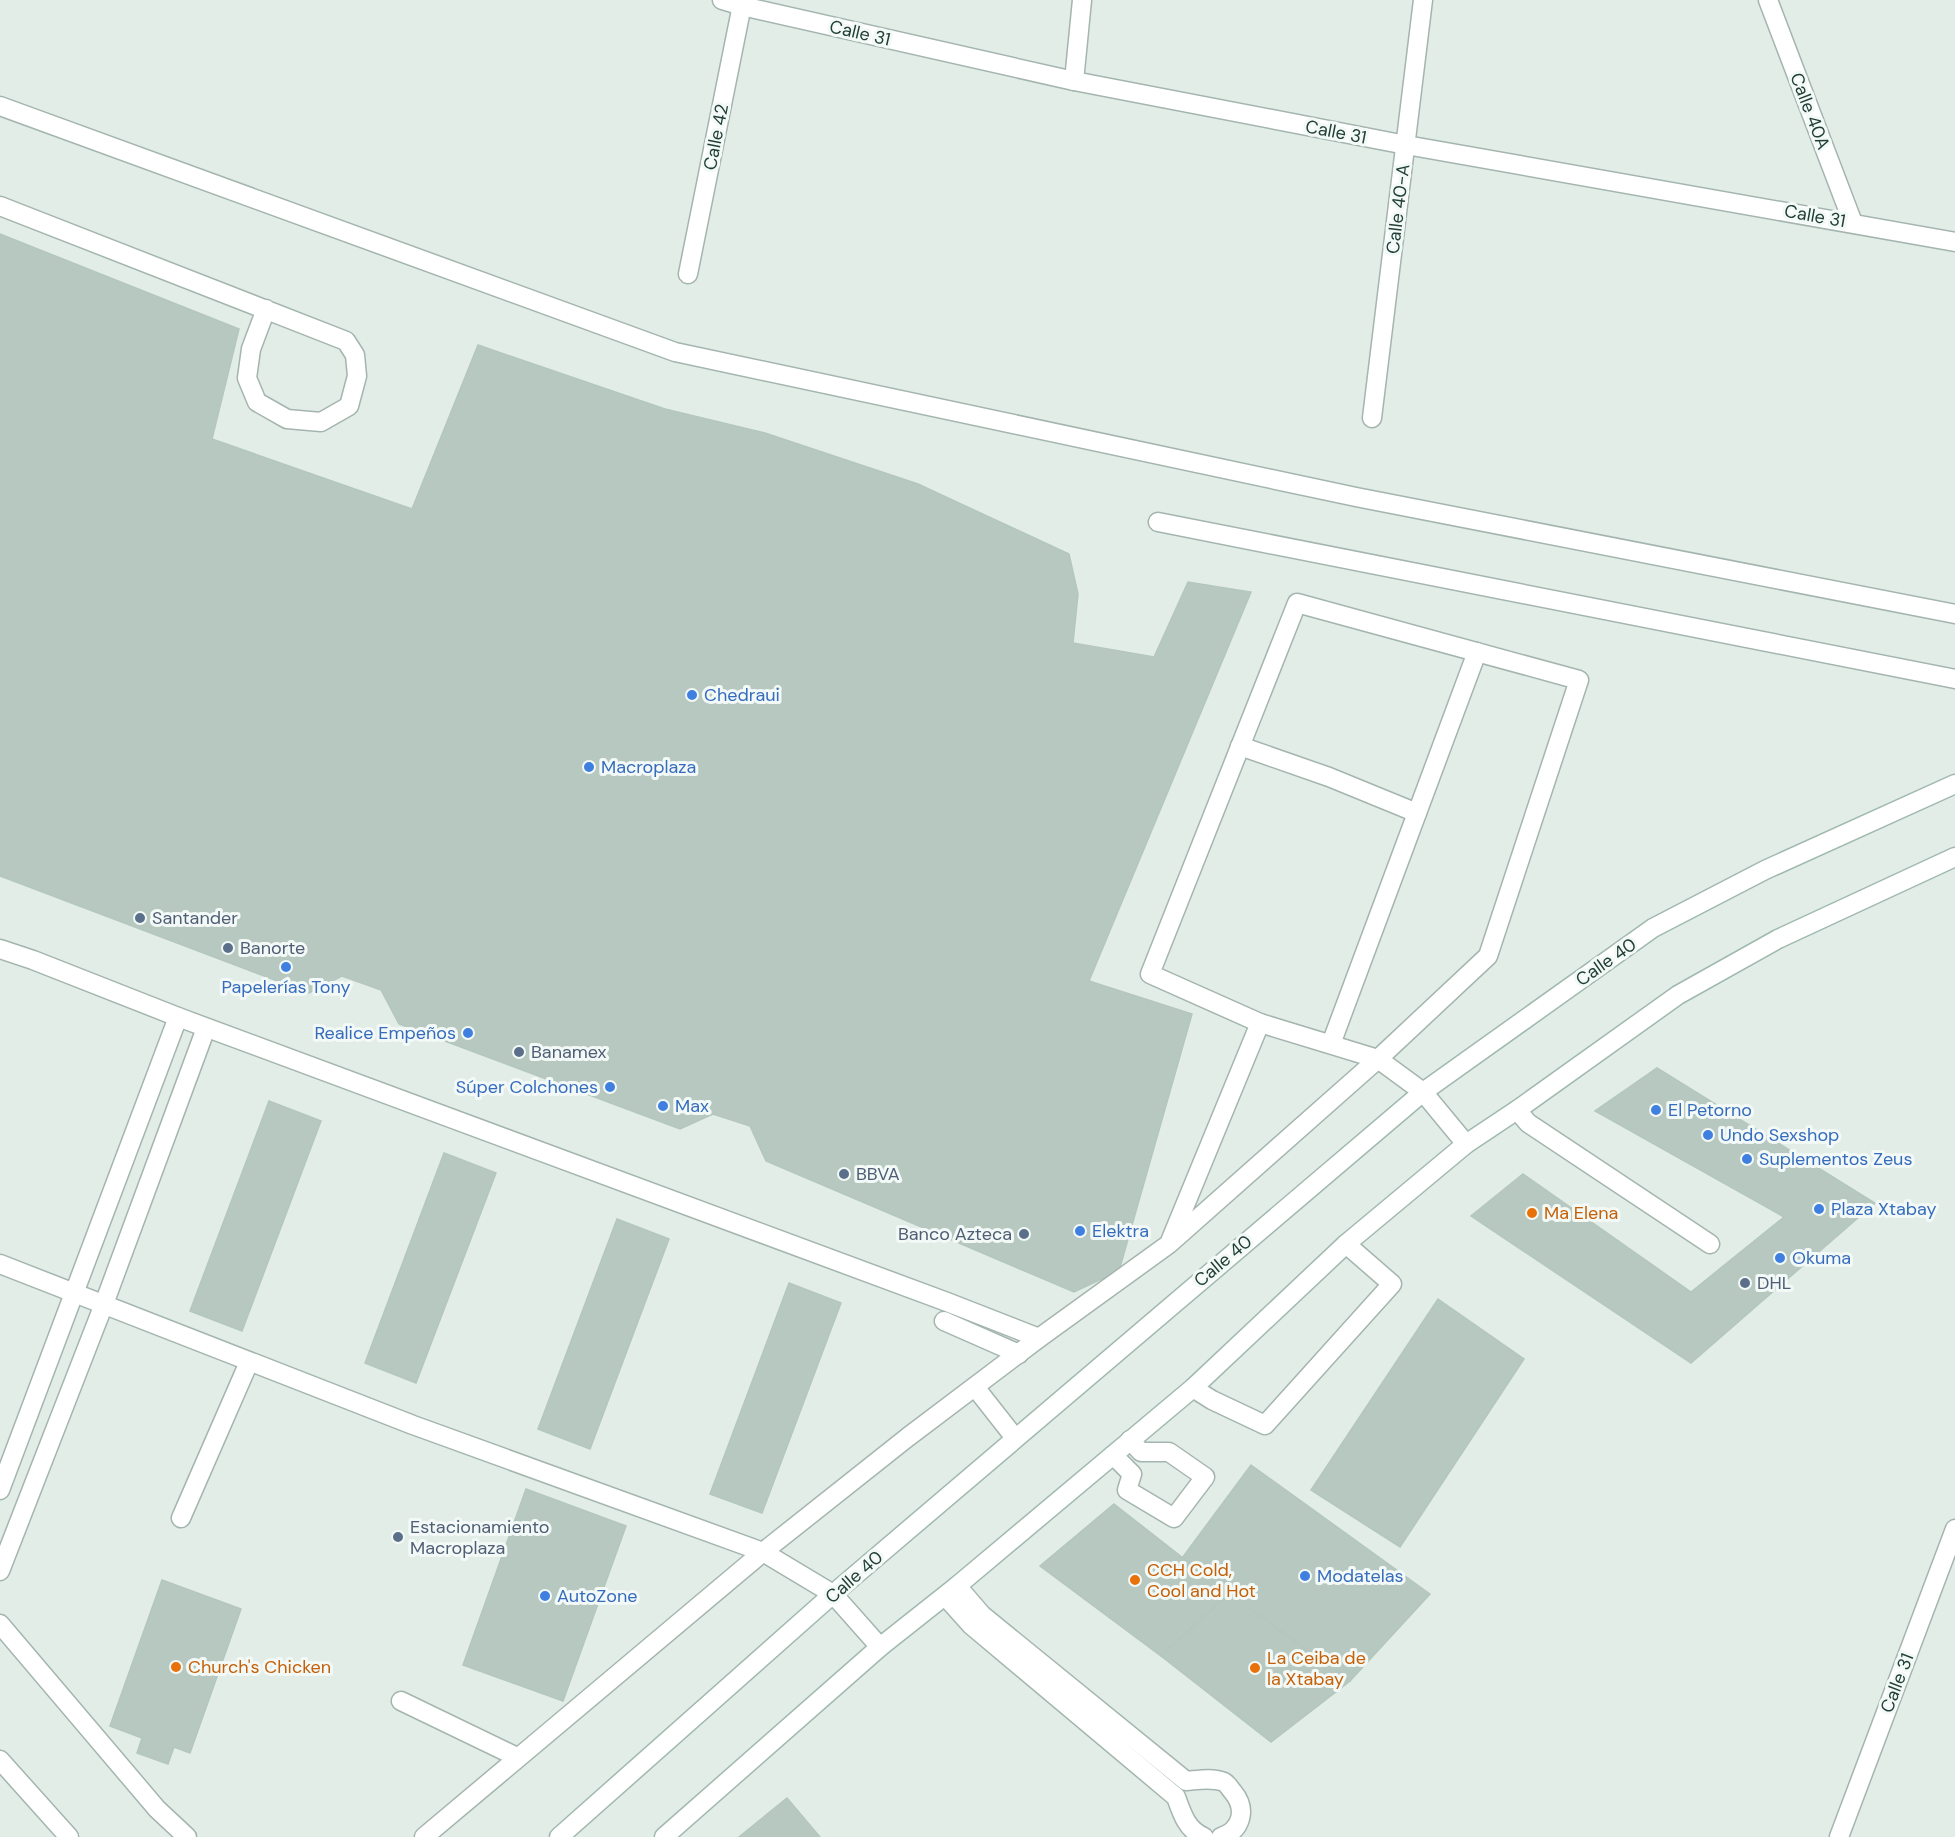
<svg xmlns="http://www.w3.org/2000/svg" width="1955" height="1837" font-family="'DM Sans',sans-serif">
	<rect width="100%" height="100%" fill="#e2ede8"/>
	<g fill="#b7c8c1" stroke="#b4c7bf" stroke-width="1.5">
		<path d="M0 234 239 329 212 439 412 509 478 345 665 409 765 433 918 484 1069 554 1078 594 1073 643 1154 657 1188 582 1251 592 1089 981 1192 1014 1119 1271 1074 1292 766 1161 750 1126 713 1114 680 1129 399 1024 381 990 342 976 309 993 0 876Z"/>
		<path d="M1657 1068 1875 1203 1691 1363 1471 1216 1523 1174 1691 1292 1784 1217 1595 1111Z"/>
		<path d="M269 1101 321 1121 242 1331 190 1311Z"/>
		<path d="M444 1153 496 1173 416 1383 365 1363Z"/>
		<path d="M617 1219 669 1239 590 1449 538 1429Z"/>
		<path d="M789 1283 841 1303 762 1513 710 1494Z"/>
		<path d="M1438 1299 1524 1359 1400 1547 1311 1490Z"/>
		<path d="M1251 1465 1430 1594 1350 1681 1182 1558Z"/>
		<path d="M526 1489 626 1526 563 1701 463 1665Z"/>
		<path d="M1114 1504 1229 1594 1161 1656 1040 1566Z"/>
		<path d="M162 1580 241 1609 190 1753 174 1747 168 1764 137 1753 142 1738 110 1726Z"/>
		<path d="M1229 1594 1350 1681 1271 1742 1161 1656Z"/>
		<path d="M787 1798 820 1837H739Z"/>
	</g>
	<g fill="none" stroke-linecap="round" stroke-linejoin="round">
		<defs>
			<g id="service">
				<path d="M0 206 346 341 355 355 357 376 349 406 321 422 287 419 257 402 247 378 251 349 266 309"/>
				<path d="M1158 522 1955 679"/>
				<path d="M1240 746 1329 777 1417 813"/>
				<path d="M0 949 33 960 178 1017 947 1302 1039 1338"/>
				<path d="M1260 1023 1378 1059 1423 1092 1466 1144"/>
				<path d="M1331 1044 1477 652"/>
				<path d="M1517 1110 1528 1123 1710 1244"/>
				<path d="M0 1264 413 1425 763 1552 833 1594 880 1647"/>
				<path d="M944 1321 1019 1354"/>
				<path d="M975 1387 1015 1438"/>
				<path d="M1193 1388 1212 1400 1265 1425 1392 1284 1346 1244"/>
				<path d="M1113 1455 1132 1474 1127 1490 1174 1518 1205 1477 1169 1452H1141L1130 1440"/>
				<path d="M0 1490 178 1017"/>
				<path d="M181 1518 249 1362"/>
				<path d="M0 1571 104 1304 206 1028"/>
				<path d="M957 1586 982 1615 1186 1781C1198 1780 1212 1777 1224 1782 1228 1784 1230 1789 1233 1792 1247 1809 1242 1830 1221 1837"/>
				<path d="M945 1596 971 1625 1176 1797C1182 1814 1187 1830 1204 1837"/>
				<path d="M0 1624 157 1809 187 1837"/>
				<path d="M401 1701 517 1757"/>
				<path d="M424 1837 763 1552 908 1437 1039 1338 1169 1244 1378 1059 1488 956 1579 680 1297 603 1150 974 1260 1023 1169 1244"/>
			</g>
			<g id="minor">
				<path d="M722 0 742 6 1074 81 1406 145 1955 242"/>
				<path d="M1768 0 1853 223"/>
				<path d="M1074 81 1082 0"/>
				<path d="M0 106 675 352 1356 497 1955 614"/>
				<path d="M688 274 743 0"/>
				<path d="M1372 418 1423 0"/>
				<path d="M1839 1837 1955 1529"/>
			</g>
			<path id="tertiary" d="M0 1760 69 1837"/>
			<g id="secondary">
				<path d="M559 1837 833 1594 1423 1092 1653 928 1765 870 1955 784"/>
				<path d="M664 1837 880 1647 957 1586 1193 1388 1346 1244 1466 1144 1517 1110 1678 995 1778 939 1955 857"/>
			</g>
		</defs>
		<use href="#service" stroke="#a4b5af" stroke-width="21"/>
		<use href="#minor" stroke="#a4b5af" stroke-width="21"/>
		<use href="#tertiary" stroke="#a4b5af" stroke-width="21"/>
		<use href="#secondary" stroke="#a0b9b0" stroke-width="21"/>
		<use href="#service" stroke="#fff" stroke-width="18"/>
		<use href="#minor" stroke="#fff" stroke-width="18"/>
		<use href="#tertiary" stroke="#fff" stroke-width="18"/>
		<use href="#secondary" stroke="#fff" stroke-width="18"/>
	</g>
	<g fill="#3f7fe0" stroke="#f3f9f6" stroke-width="2">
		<circle cx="692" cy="695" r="6"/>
		<circle cx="589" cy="767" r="6"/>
		<circle cx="286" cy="967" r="6"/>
		<circle cx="468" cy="1033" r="6"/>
		<circle cx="610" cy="1087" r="6"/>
		<circle cx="663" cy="1106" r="6"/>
		<circle cx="1656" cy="1110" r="6"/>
		<circle cx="1708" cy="1135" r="6"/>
		<circle cx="1747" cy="1159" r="6"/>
		<circle cx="1819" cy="1209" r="6"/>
		<circle cx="1080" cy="1231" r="6"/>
		<circle cx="1780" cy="1258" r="6"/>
		<circle cx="1305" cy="1576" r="6"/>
		<circle cx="545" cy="1596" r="6"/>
	</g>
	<g fill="#5c6f8a" stroke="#f3f9f6" stroke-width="2">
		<circle cx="140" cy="918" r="6"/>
		<circle cx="228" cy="948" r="6"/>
		<circle cx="519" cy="1052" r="6"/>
		<circle cx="844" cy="1174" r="6"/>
		<circle cx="1024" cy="1234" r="6"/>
		<circle cx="1745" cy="1283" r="6"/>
		<circle cx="398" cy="1537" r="6"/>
	</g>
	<g fill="#e8710a" stroke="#f3f9f6" stroke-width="2">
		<circle cx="1532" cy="1213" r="6"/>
		<circle cx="1135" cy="1580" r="6"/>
		<circle cx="176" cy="1667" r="6"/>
		<circle cx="1255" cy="1668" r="6"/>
	</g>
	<g text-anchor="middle" stroke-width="6" stroke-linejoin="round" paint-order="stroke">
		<g font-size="18" fill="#213f36" stroke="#f3f9f6">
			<text transform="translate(860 33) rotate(13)" y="6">Calle 31</text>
			<text transform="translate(1810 111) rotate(69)" y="6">Calle 40A</text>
			<text transform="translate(1336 132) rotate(11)" y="6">Calle 31</text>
			<text transform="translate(716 137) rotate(-79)" y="6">Calle 42</text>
			<text transform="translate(1398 209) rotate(-83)" y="6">Calle 40-A</text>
			<text transform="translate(1815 216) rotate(10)" y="6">Calle 31</text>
			<text transform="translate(1606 962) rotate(-35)" y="6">Calle 40</text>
			<text transform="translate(1223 1261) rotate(-40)" y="6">Calle 40</text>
			<text transform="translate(854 1577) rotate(-41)" y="6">Calle 40</text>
			<text transform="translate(1897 1683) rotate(-69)" y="6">Calle 31</text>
		</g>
		<g font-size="18" fill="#366cbe" stroke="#f3f9f6" text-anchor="start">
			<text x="704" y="701">Chedraui</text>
			<text x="601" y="773">Macroplaza</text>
			<text x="286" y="993" text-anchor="middle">Papelerías Tony</text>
			<text x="456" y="1039" text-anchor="end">Realice Empeños</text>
			<text x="598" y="1093" text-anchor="end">Súper Colchones</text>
			<text x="675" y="1112">Max</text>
			<text x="1668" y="1116">El Petorno</text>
			<text x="1720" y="1141">Undo Sexshop</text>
			<text x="1759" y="1165">Suplementos Zeus</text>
			<text x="1831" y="1215">Plaza Xtabay</text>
			<text x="1092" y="1237">Elektra</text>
			<text x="1792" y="1264">Okuma</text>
			<text x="1317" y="1582">Modatelas</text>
			<text x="557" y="1602">AutoZone</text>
		</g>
		<g font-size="18" fill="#4e5e75" stroke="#f3f9f6" text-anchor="start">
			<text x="152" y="924">Santander</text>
			<text x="240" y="954">Banorte</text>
			<text x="531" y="1058">Banamex</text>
			<text x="856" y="1180">BBVA</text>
			<text x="1012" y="1240" text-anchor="end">Banco Azteca</text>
			<text x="1757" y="1289">DHL</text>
			<text x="410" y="1533">Estacionamiento<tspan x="410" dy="21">Macroplaza</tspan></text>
		</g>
		<g font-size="18" fill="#c56008" stroke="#f3f9f6" text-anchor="start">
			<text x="1544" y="1219">Ma Elena</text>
			<text x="1147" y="1576">CCH Cold,<tspan x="1147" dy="21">Cool and Hot</tspan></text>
			<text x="1267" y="1664">La Ceiba de<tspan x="1267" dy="21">la Xtabay</tspan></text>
			<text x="188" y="1673">Church's Chicken</text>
		</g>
	</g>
</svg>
